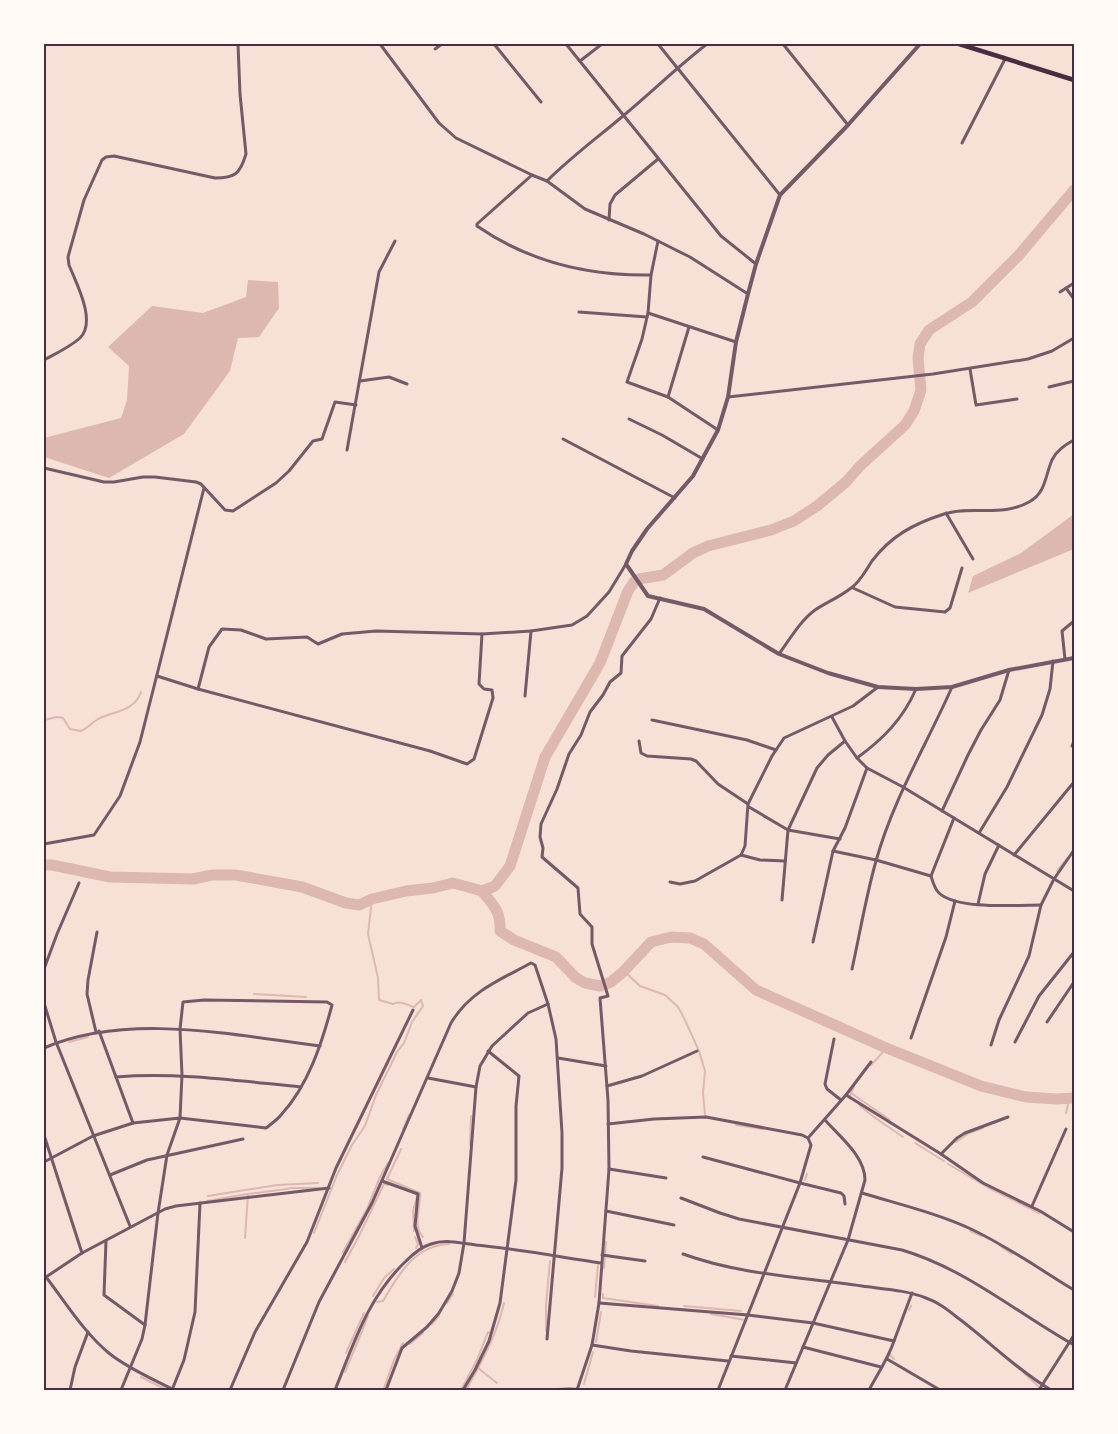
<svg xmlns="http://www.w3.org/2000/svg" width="1118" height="1434" font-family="Ubuntu,sans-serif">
	<rect width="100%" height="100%" fill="#f7e1d7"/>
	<g fill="#dcb8b0">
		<path d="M248 280 278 282 279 308 259 337 238 338 230 371 184 434 109 478 44 457V438L121 418 127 400 129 366 108 347 152 306 203 313 246 297Z"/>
		<path d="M1074 514V549L968 593 973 576 1021 553Z"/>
	</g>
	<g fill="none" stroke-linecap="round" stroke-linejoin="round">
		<g stroke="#dcb8b0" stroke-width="2">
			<path d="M44 720 57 717 63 718 70 729 81 731C87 728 92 723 98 719 114 711 134 712 141 692"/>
			<path d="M1057 871 1067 858"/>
			<path d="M624 971 640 986 665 995 678 1007 684 1018 699 1051 705 1071 703 1093 705 1115"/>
			<path d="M254 994 306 997"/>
			<path d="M69 1042 88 1037"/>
			<path d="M871 1065 883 1052 884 1047"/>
			<path d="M851 1093 890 1120"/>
			<path d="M849 1098 854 1086"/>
			<path d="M859 1105 874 1117 903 1137"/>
			<path d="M1066 1113 1069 1099"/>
			<path d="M736 1125 763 1129"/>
			<path d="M403 1129 409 1115"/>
			<path d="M956 1142 969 1133 983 1128"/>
			<path d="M915 1143 944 1161"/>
			<path d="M470 1145 471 1116"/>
			<path d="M401 1149 387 1179 420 1193C421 1206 412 1226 423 1237"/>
			<path d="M948 1164 989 1188 1039 1213"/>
			<path d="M805 1180 807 1174"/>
			<path d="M278 1185 318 1183"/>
			<path d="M280 1190 292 1188H319"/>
			<path d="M208 1196 277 1185"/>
			<path d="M207 1201 247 1194"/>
			<path d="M414 1231 413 1211 417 1197"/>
			<path d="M970 1231 982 1236"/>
			<path d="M314 1233 337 1175 352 1145 365 1126 376 1095 397 1052 404 1043 412 1022 423 1006 421 1000 414 1007C407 1005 400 1000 393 1004L379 1000 378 978 368 934 372 899"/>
			<path d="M415 1237 418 1244 416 1248"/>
			<path d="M245 1238 248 1194 279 1190"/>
			<path d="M1000 1246 1012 1254"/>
			<path d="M343 1252 367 1209 380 1177 388 1163"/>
			<path d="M605 1255 606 1242"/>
			<path d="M345 1262 359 1236 384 1184 388 1185"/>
			<path d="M604 1268 605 1255"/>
			<path d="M603 1294V1298L658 1306"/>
			<path d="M373 1296 384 1278 394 1269"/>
			<path d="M595 1297 598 1265"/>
			<path d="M377 1302 383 1301C398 1275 415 1245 449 1244"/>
			<path d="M447 1303 453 1294"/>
			<path d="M684 1306 741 1311"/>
			<path d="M909 1310 911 1306"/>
			<path d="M711 1314 745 1320"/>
			<path d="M365 1323 368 1316"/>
			<path d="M432 1324 439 1316"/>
			<path d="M546 1331V1305L550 1261"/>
			<path d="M596 1342 601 1312"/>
			<path d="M410 1344 423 1333"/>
			<path d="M346 1353 364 1313"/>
			<path d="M890 1353V1355L894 1359"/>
			<path d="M478 1368 497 1383"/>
			<path d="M345 1372 365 1324"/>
			<path d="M1024 1373 1039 1387"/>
			<path d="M141 1377 167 1390"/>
			<path d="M584 1384 593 1352"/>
			<path d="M384 1388 394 1360 403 1343"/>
			<path d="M461 1390 477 1360 488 1332 490 1333"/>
			<path d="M466 1390C482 1362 497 1334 504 1303"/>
		</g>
		<g stroke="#dcb8b0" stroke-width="11">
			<path d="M44 865H52L110 877 193 879 212 875H236L302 887 346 903 359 905 372 899 406 891 433 888 453 883 482 891 495 886 510 866 545 757 600 663 628 591 634 582 639 579 663 575 693 553 708 546 771 530 794 521 817 506 846 482 860 466 905 425 914 411 921 390 918 358 920 344 929 330 972 302 1019 255 1074 190"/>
			<path d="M482 891C493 905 501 911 500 931L514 940 556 957 576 978 585 983 600 986 611 982 624 971 651 942 671 937 690 938 704 944 756 990 884 1047 981 1086 1026 1097 1056 1099 1074 1098"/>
		</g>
		<g stroke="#755966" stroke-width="3">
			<path d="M380 44 439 123 456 138 532 175 547 181 585 209 644 234 690 257 748 294"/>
			<path d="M494 44 541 102"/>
			<path d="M566 44 721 236 756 264"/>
			<path d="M658 44 780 195"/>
			<path d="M783 44 848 125"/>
			<path d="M435 49 442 44"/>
			<path d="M580 61 602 44"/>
			<path d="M962 143 1005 59"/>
			<path d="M532 175 477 224V226C529 262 588 276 651 275"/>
			<path d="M547 181C571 157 597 138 623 116 652 92 677 67 707 44"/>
			<path d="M609 220 610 204 615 195 658 159"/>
			<path d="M658 241 651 275 648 313 642 339 627 382 668 397 718 430"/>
			<path d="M1066 288 1074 299"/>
			<path d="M1060 292 1074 283"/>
			<path d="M579 312 647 317"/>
			<path d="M648 313 736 342"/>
			<path d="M44 360C55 354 70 347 80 338 97 321 76 283 69 265L68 257 84 200 102 160 106 157 114 156 215 178C235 178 240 174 246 154L240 94 238 44"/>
			<path d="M970 369 976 405 1017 399"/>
			<path d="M360 381 389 377 407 384"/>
			<path d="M1049 387 1074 381"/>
			<path d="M668 397 689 327"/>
			<path d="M728 397 933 374 1028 359 1052 351 1074 338"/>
			<path d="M629 419 662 435 703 459"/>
			<path d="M563 439 675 498"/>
			<path d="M347 450 379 272 395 241"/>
			<path d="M44 468 104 482H114L143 477H155L196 482 201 484 225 510 233 511 276 483 289 471 313 441 322 439 335 402 356 405"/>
			<path d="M946 513 973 559"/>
			<path d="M853 588 895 607 945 612 950 608 962 568"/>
			<path d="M779 654C790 639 800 621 815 610 827 602 840 597 851 588 860 582 866 570 872 561 891 536 913 524 944 514 972 505 1000 518 1029 502 1046 493 1045 476 1052 460 1057 450 1065 445 1074 440"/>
			<path d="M1065 659 1062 631 1074 621"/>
			<path d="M157 676 198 689 430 751 467 764 474 759 493 698 492 690 484 689 479 684 482 634"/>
			<path d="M198 689 209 647 222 629 241 630 266 639 307 637 318 644 342 634 376 631 482 634 531 631 572 625 587 616 609 592 626 564"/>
			<path d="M525 696 531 631"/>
			<path d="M832 717 845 741 857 758 867 768 903 787 1074 891"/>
			<path d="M652 720 747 740 776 750"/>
			<path d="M639 741 641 753 647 756 691 759 696 761 718 784 748 804"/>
			<path d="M1072 746 1074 741"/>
			<path d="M857 758C883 739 903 719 916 689"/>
			<path d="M749 807 788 830 840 839"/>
			<path d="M942 811 968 755 981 730 1000 700 1009 670"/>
			<path d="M979 833 1007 787 1042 715 1050 689 1053 661"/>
			<path d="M44 844 94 835 120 796 140 742 204 488"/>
			<path d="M833 851 876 860 931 876C933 882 934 888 939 893 957 910 1017 905 1041 905"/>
			<path d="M741 855 760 860 785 861"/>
			<path d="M1014 855 1074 782"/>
			<path d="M931 876 954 818"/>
			<path d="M670 882 680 884 695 881 741 855 745 846 748 804 772 756 784 738 853 706 878 687"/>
			<path d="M782 900 788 830 817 768 828 755 845 741"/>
			<path d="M978 904 985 874 999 845"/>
			<path d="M813 942 833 851 845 828 867 768"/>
			<path d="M44 969 57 934 79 883"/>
			<path d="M852 969C860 933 866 896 876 861 893 799 927 744 952 687"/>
			<path d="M44 1003 56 1042 130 1226"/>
			<path d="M1047 1022 1074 982"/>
			<path d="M99 1031 133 1123"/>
			<path d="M96 1032 87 994 88 980 97 932"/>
			<path d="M911 1038 946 937 955 901"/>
			<path d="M834 1039 825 1084 827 1089 841 1100"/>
			<path d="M1015 1042 1039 996 1074 952"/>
			<path d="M991 1045 999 1020 1029 956 1041 905 1054 879 1074 850"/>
			<path d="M44 1048C128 1012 232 1035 320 1046"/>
			<path d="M558 1058 606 1066"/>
			<path d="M116 1077C178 1072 239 1081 301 1087"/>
			<path d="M428 1078 476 1087"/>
			<path d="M607 1086 642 1076 697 1051"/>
			<path d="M846 1095 941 1154 983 1183 1040 1211 1074 1232"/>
			<path d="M608 1124 654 1119 706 1117 802 1135 808 1138 811 1145 800 1183 841 1193 844 1196 845 1204"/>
			<path d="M44 1135 82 1253"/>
			<path d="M808 1138 846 1095 871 1062"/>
			<path d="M941 1154 957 1138 965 1133 1008 1117"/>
			<path d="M703 1157 800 1183 718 1390"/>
			<path d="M44 1162 93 1136 133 1123 180 1118 266 1128C271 1124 277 1120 281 1115 308 1086 322 1043 332 1005L327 1002 204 1000 183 1002 180 1029 182 1075 180 1118 167 1155 158 1213 145 1325 142 1339 121 1390"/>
			<path d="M609 1169 666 1178"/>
			<path d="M110 1175 147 1160 243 1139"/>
			<path d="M382 1181 418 1194 415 1226 422 1248"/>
			<path d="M862 1193C898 1204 936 1213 971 1229 1007 1246 1041 1270 1074 1290"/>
			<path d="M681 1198 720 1213 739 1219 902 1250C966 1269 1017 1313 1074 1345"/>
			<path d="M1032 1206 1066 1129"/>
			<path d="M606 1211 674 1225"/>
			<path d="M106 1241 104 1295 145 1325"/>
			<path d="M683 1254C741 1275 802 1277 862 1286 883 1289 906 1290 926 1298 938 1302 948 1310 958 1318 989 1341 1017 1370 1051 1390"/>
			<path d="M602 1255 645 1261"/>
			<path d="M599 1303 748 1315 813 1323 894 1341C888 1359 878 1373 869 1390"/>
			<path d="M894 1341 912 1293"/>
			<path d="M592 1345 631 1351 728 1361"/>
			<path d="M803 1347 881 1367"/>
			<path d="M731 1356 796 1363"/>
			<path d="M887 1359 940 1390"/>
			<path d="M70 1390 75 1367 88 1332"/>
			<path d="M172 1390 184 1360 195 1312 200 1203"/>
			<path d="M174 1390C153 1379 129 1369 110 1354 85 1334 66 1303 46 1277L82 1253 165 1209 176 1206 329 1188"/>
			<path d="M230 1390 255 1332 307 1242 336 1168 413 1010"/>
			<path d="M283 1390 319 1302 372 1203 451 1023C470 991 500 980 531 963L535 965 548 1004 556 1039 562 1133V1168L547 1339"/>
			<path d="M335 1390C354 1343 368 1297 406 1261 413 1254 421 1247 431 1244 445 1239 462 1243 476 1245 518 1249 560 1257 601 1263"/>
			<path d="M386 1390 402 1348 427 1327 439 1313 452 1291 459 1273 464 1243 476 1087 480 1066 492 1046 528 1013 548 1004"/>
			<path d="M463 1390 475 1370 489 1341 500 1303 516 1180V1106L519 1076 488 1051"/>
			<path d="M546 1390 569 1389 593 1390"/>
			<path d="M577 1390 592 1345 599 1303 609 1169 608 1100 600 998 608 996 592 944V927L580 914 578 888 542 857 543 848 540 837 541 824 557 789 569 754 581 735 590 712 603 695 610 682 621 673 622 656 651 619 660 598"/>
			<path d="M785 1390 848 1240 865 1180C865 1156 840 1137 825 1120"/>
			<path d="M1039 1390 1074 1335"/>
		</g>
		<path stroke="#755966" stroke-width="4" d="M920 44 848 125 780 195 756 264 748 294 736 342 728 397 718 430 693 476 647 529 632 551 626 564 648 596 704 609 779 654 828 673 878 687 916 689 952 687 1009 670 1074 658"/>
		<path stroke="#4a2c40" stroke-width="4.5" d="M959 44 1074 80"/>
	</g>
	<rect width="1118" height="1434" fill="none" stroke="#fffaf5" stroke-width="90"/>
	<rect x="45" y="45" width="1028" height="1344" fill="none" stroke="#4a2c40" stroke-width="2"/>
</svg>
